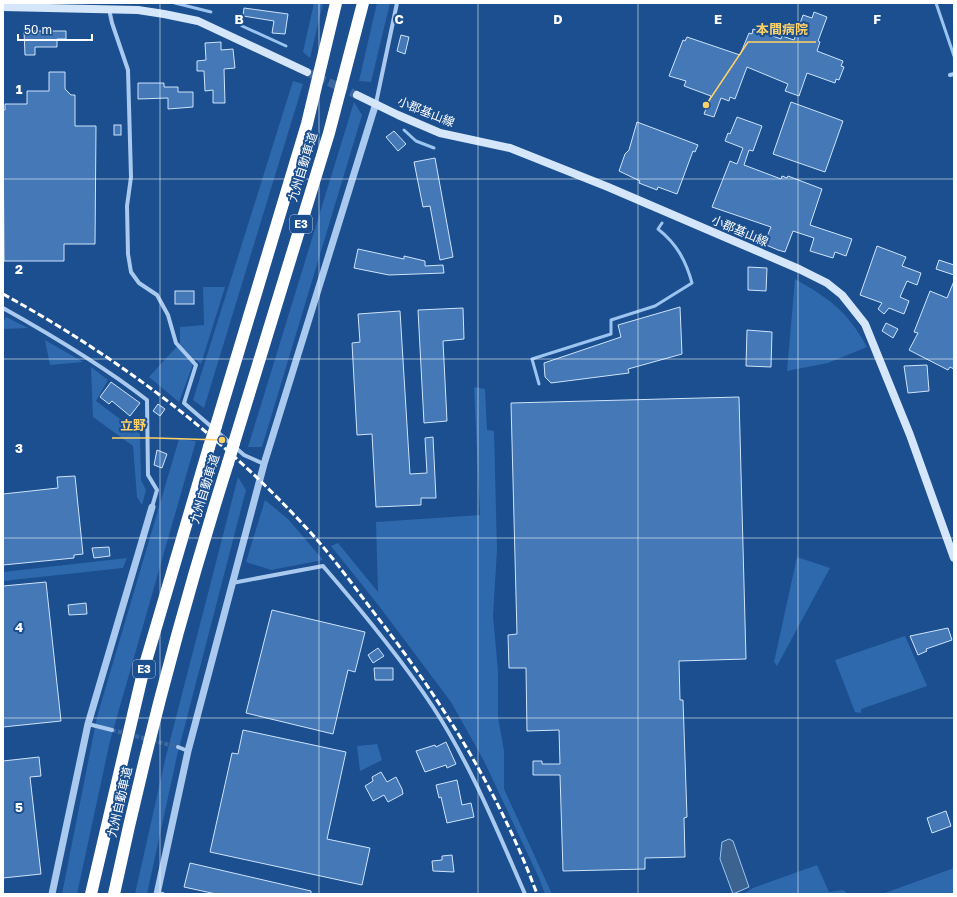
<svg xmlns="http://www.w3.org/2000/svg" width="957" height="897" font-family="'Golos Text','Noto Sans JP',sans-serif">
	<rect width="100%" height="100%" fill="#1b4f8f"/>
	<g fill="#2e69ad">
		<path d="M314 3H323L310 58 303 52Z"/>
		<path d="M377 3H390L371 82 359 81Z"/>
		<path d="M293 81 303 84 204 408 193 400Z"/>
		<path d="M354 102 362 115 262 447H248Z"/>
		<path d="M795 279C830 299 847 311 867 347L828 363 787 371Z"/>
		<path d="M203 287H225L201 364 195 359 179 402 149 377 180 343V327L204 325Z"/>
		<path d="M6 317 28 328 3 329V323Z"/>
		<path d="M45 340 83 362 50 365Z"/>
		<path d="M91 367 108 380 96 401 140 434 141 480 146 490 142 505 137 497 133 446 93 417Z"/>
		<path d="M474 387 485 389 487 430 494 431 497 550 493 616 498 671V717L504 751V789L552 894H545L539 878 484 761 451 702 379 606 331 546 338 543 378 592 376 522 480 515Z"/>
		<path d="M179 439 196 441 110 741 77 894H62L97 717Z"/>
		<path d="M238 477 246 490 177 756 147 894H135L166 756Z"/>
		<path d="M265 500 288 519 323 560 271 570 246 562Z"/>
		<path d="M797 557 830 568 777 666 774 662Z"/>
		<path d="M127 558 123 568 3 581V572Z"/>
		<path d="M905 636 927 686 861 709V713L855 712 835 660Z"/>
		<path d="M377 744 382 760 360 771 357 746Z"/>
		<path d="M817 865 829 892 843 890 848 894H743L753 888Z"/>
		<path d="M954 868V894H882Z"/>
	</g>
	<path fill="#3c6290" stroke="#9cc4f0" d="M729 839 733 841 749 887 733 894 720 859 722 842Z"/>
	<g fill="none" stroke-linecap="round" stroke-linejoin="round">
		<g stroke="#9cc4f0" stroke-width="3">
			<path d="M175 3 211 12"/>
			<path d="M936 3 954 56"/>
			<path d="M242 26 286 46"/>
			<path d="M404 130 416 141 434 148"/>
			<path d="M539 384 532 359 611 334V320L655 306 692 283C686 261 677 244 658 229L662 223"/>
		</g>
	</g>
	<g fill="#4478b7" stroke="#cfe3fa">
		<path d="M244 8 288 14 285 34 272 33 274 21 243 16Z"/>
		<path d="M814 12 827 17 818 41 820 42 817 51 843 61 841 66 844 67 839 80 836 79 835 83 807 73 799 96 785 91 788 84 747 67 735 99 730 97 729 101 721 98 714 117 704 114 711 96 684 86 686 81 669 76 683 40 685 41 687 37 740 55 749 33 752 34 753 29 781 39 782 36 794 40 803 15 812 18Z"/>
		<path d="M24 31H66V39H57V47H35V55H25Z"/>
		<path d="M401 35 409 37 405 54 397 51Z"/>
		<path d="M221 42V50L233 49 235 68 224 69 225 103H213V90L205 91 204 71H197V61L206 60 205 43Z"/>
		<path d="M49 72H65V89L71 95H75V126H96L95 244H64V261H4L3 110H5V104H27V91H49Z"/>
		<path d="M138 83H164V87H178V92H193V107L168 109V98L138 99Z"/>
		<path d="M791 102 843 121 825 172 773 154Z"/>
		<path d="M737 117 762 126 753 151 749 150 744 165 781 179 782 176 787 178 788 176 822 189 810 225 852 239 846 256 835 252 833 258 810 251 814 238 793 231 785 252 778 250 764 244 771 227 712 207 730 161 737 164 743 148 725 141 728 133 730 134Z"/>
		<path d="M637 122 698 145 695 152 693 151 677 194 658 187 657 190 639 183 640 181 619 171 625 154 629 150Z"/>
		<rect x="114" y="125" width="7" height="10"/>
		<path d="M394 131 406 144 398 151 386 137Z"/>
		<path d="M435 158 453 257 440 260 430 206 423 207 414 162Z"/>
		<path d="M877 246 906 257 902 266 921 273 917 285 907 281 900 297 909 301 904 314 889 308 884 314 878 309 882 303 860 295Z"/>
		<path d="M358 249 404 259V256L425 261V266L443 265 444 273 389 275 354 268Z"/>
		<path d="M939 260 954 265V275L936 269Z"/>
		<path d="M748 267 767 268 766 291 748 290Z"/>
		<path d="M954 281V369L950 367 948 370 909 350 918 333 914 332 930 291 947 298Z"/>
		<rect x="175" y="291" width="19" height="13"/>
		<path d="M680 307 682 354 628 369 629 373 551 383 545 377 544 363 621 337 618 325Z"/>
		<path d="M463 308 464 339 443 341 447 421 424 423 418 310Z"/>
		<path d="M400 311 410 474 427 473 425 438 433 437 436 498H421V505L376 507 372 434 357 435 352 343 360 342 358 314Z"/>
		<path d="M886 323 898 329 893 338 882 331Z"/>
		<path d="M747 330 772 332 771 367 746 366Z"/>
		<path d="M927 365 929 391 908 393 904 366Z"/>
		<path d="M111 382 140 403 130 416 112 401 109 404 100 397Z"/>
		<path d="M739 397 746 659 679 661 680 700H683L687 817 684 818 685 857 645 858V869L563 871 560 775H533V761H542V764H560L559 730 527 731 526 668H509L508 635 517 634 511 403Z"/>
		<path d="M158 404 165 409 160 416 153 411Z"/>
		<path d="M157 450 167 454 162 468 154 465Z"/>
		<path d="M75 476 83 554 74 555V558L3 565V494L58 488 57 477Z"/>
		<path d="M109 547 110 556 94 558 92 548Z"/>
		<path d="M46 582 61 721 3 727V586Z"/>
		<path d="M86 603 87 614 69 615 68 605Z"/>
		<path d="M272 610 365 632 355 672 348 670 333 734 246 713Z"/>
		<path d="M948 628 952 640 926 649 927 651 918 655 910 636Z"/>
		<path d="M378 648 384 656 373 663 368 655Z"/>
		<path d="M374 668H393V680H375Z"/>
		<path d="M243 730 346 752 327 839 370 848 362 885 210 852 232 753 238 754Z"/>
		<path d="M446 742 456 764 447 768 446 765 425 772 416 751 435 745 436 747Z"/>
		<path d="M39 757 41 776 30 777 41 874 3 878V761Z"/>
		<path d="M381 772 387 782 396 777 402 789 403 794 388 802 384 795 373 801 365 786 373 781 372 777Z"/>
		<path d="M457 780 462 805 471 803 474 817 447 823 441 797 439 798 436 785Z"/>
		<path d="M946 811 951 826 932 833 927 818Z"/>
		<path d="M452 855 454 872 433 871 432 861 442 860V856Z"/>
		<path d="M190 863 311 891V894H216L184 887Z"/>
	</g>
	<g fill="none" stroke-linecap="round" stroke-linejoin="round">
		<path stroke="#3d69a0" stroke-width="4" stroke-dasharray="4 2" stroke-linecap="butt" d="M112 730 178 747"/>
		<path stroke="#3d69a0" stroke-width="8" stroke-dasharray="8 4" stroke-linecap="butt" d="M307 72 357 95"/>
		<g stroke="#a9c9ee" stroke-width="4">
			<path d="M109 9 112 23 128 70 131 177 127 206 128 254 131 272 139 283 157 295 168 315 176 343 196 365 184 403 244 455 264 464"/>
			<path d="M950 75 954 74"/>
			<path d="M376 103 397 3"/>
			<path d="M3 308C53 336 102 365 147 400L148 475 157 490 152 507"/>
			<path d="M232 583 323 566C362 611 400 657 433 707 471 765 497 830 525 894"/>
			<path d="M88 724 112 730"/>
			<path d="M178 747 188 751"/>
			<path d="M157 893 163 894"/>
		</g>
		<g stroke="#a9c9ee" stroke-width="7">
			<path d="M52 894 88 724 152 507"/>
			<path d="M157 894 188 751 264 464 376 103"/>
		</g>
		<g stroke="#d6e6fa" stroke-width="8">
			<path d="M3 7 138 10 164 14 198 21 307 72"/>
			<path d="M357 95 398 115 440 133 510 148 608 187 799 269 827 283 842 295 865 324 910 435 954 558"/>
		</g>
		<g stroke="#fff" stroke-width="12">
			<path d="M216 426 307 124 336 3"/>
			<path d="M234 443 329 133 363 3"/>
			<path d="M91 894 144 668 209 447"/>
			<path d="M114 894C145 749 183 605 228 463"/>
		</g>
		<path stroke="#fff" stroke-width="3" stroke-dasharray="7 3" stroke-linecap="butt" d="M3 294C118 357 223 436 311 533 338 563 360 595 385 627 447 709 501 797 537 894"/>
		<g stroke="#fff" stroke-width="12">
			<path d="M209 447 216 426"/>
			<path d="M228 463 234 443"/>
		</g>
	</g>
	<path fill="none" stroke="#fff" stroke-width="1" stroke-opacity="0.55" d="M160 3V894M319 3V894M478 3V894M638 3V894M798 3V894M3 179H954M3 359H954M3 538H954M3 718H954"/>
	<g text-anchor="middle" stroke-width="4" stroke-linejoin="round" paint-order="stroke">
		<g fill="#1b4f8f" stroke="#bbcadd" stroke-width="1">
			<rect x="290" y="215" width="22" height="18" rx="3"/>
			<rect x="133" y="660" width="22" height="18" rx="3"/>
		</g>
		<g font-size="11" font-weight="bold" fill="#fff">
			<text x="301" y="228">E3</text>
			<text x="144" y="673">E3</text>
		</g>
		<g font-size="12" fill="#fff" stroke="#1b4f8f">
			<text transform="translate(426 112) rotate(22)" y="4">小郡基山線</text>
			<text transform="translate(303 167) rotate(-73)" y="4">九州自動車道</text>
			<text transform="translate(740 231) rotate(23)" y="4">小郡基山線</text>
			<text transform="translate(205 489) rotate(-73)" y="4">九州自動車道</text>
			<text transform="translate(120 802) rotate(-77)" y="4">九州自動車道</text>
		</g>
	</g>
	<g font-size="13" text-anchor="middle" font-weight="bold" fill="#fff" stroke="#1b4f8f" stroke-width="4" stroke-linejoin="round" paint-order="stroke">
		<text x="239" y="24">B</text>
		<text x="399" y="24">C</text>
		<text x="558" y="24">D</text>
		<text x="718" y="24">E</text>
		<text x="877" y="24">F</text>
		<text x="19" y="94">1</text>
		<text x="19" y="274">2</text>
		<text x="19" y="453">3</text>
		<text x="19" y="632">4</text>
		<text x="19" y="812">5</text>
	</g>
	<path fill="none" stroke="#ffd166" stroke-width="1.5" d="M706 105L748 42H816M222 440L154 438H112"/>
	<g fill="#ffd166" stroke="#1b4f8f" stroke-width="1.5">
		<circle cx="706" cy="105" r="4"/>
		<circle cx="222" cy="440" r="4"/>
	</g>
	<g font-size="13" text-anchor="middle" font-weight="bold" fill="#ffd166" stroke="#1b4f8f" stroke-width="4" stroke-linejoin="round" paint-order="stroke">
		<text x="782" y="34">本間病院</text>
		<text x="133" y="430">立野</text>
	</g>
	<rect width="957" height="897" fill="none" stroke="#ffffff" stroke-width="8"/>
	<path d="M18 34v6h74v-6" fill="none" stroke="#ffffff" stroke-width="2"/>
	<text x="24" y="34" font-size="12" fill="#ffffff" stroke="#1b4f8f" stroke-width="3" paint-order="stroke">50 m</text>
</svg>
